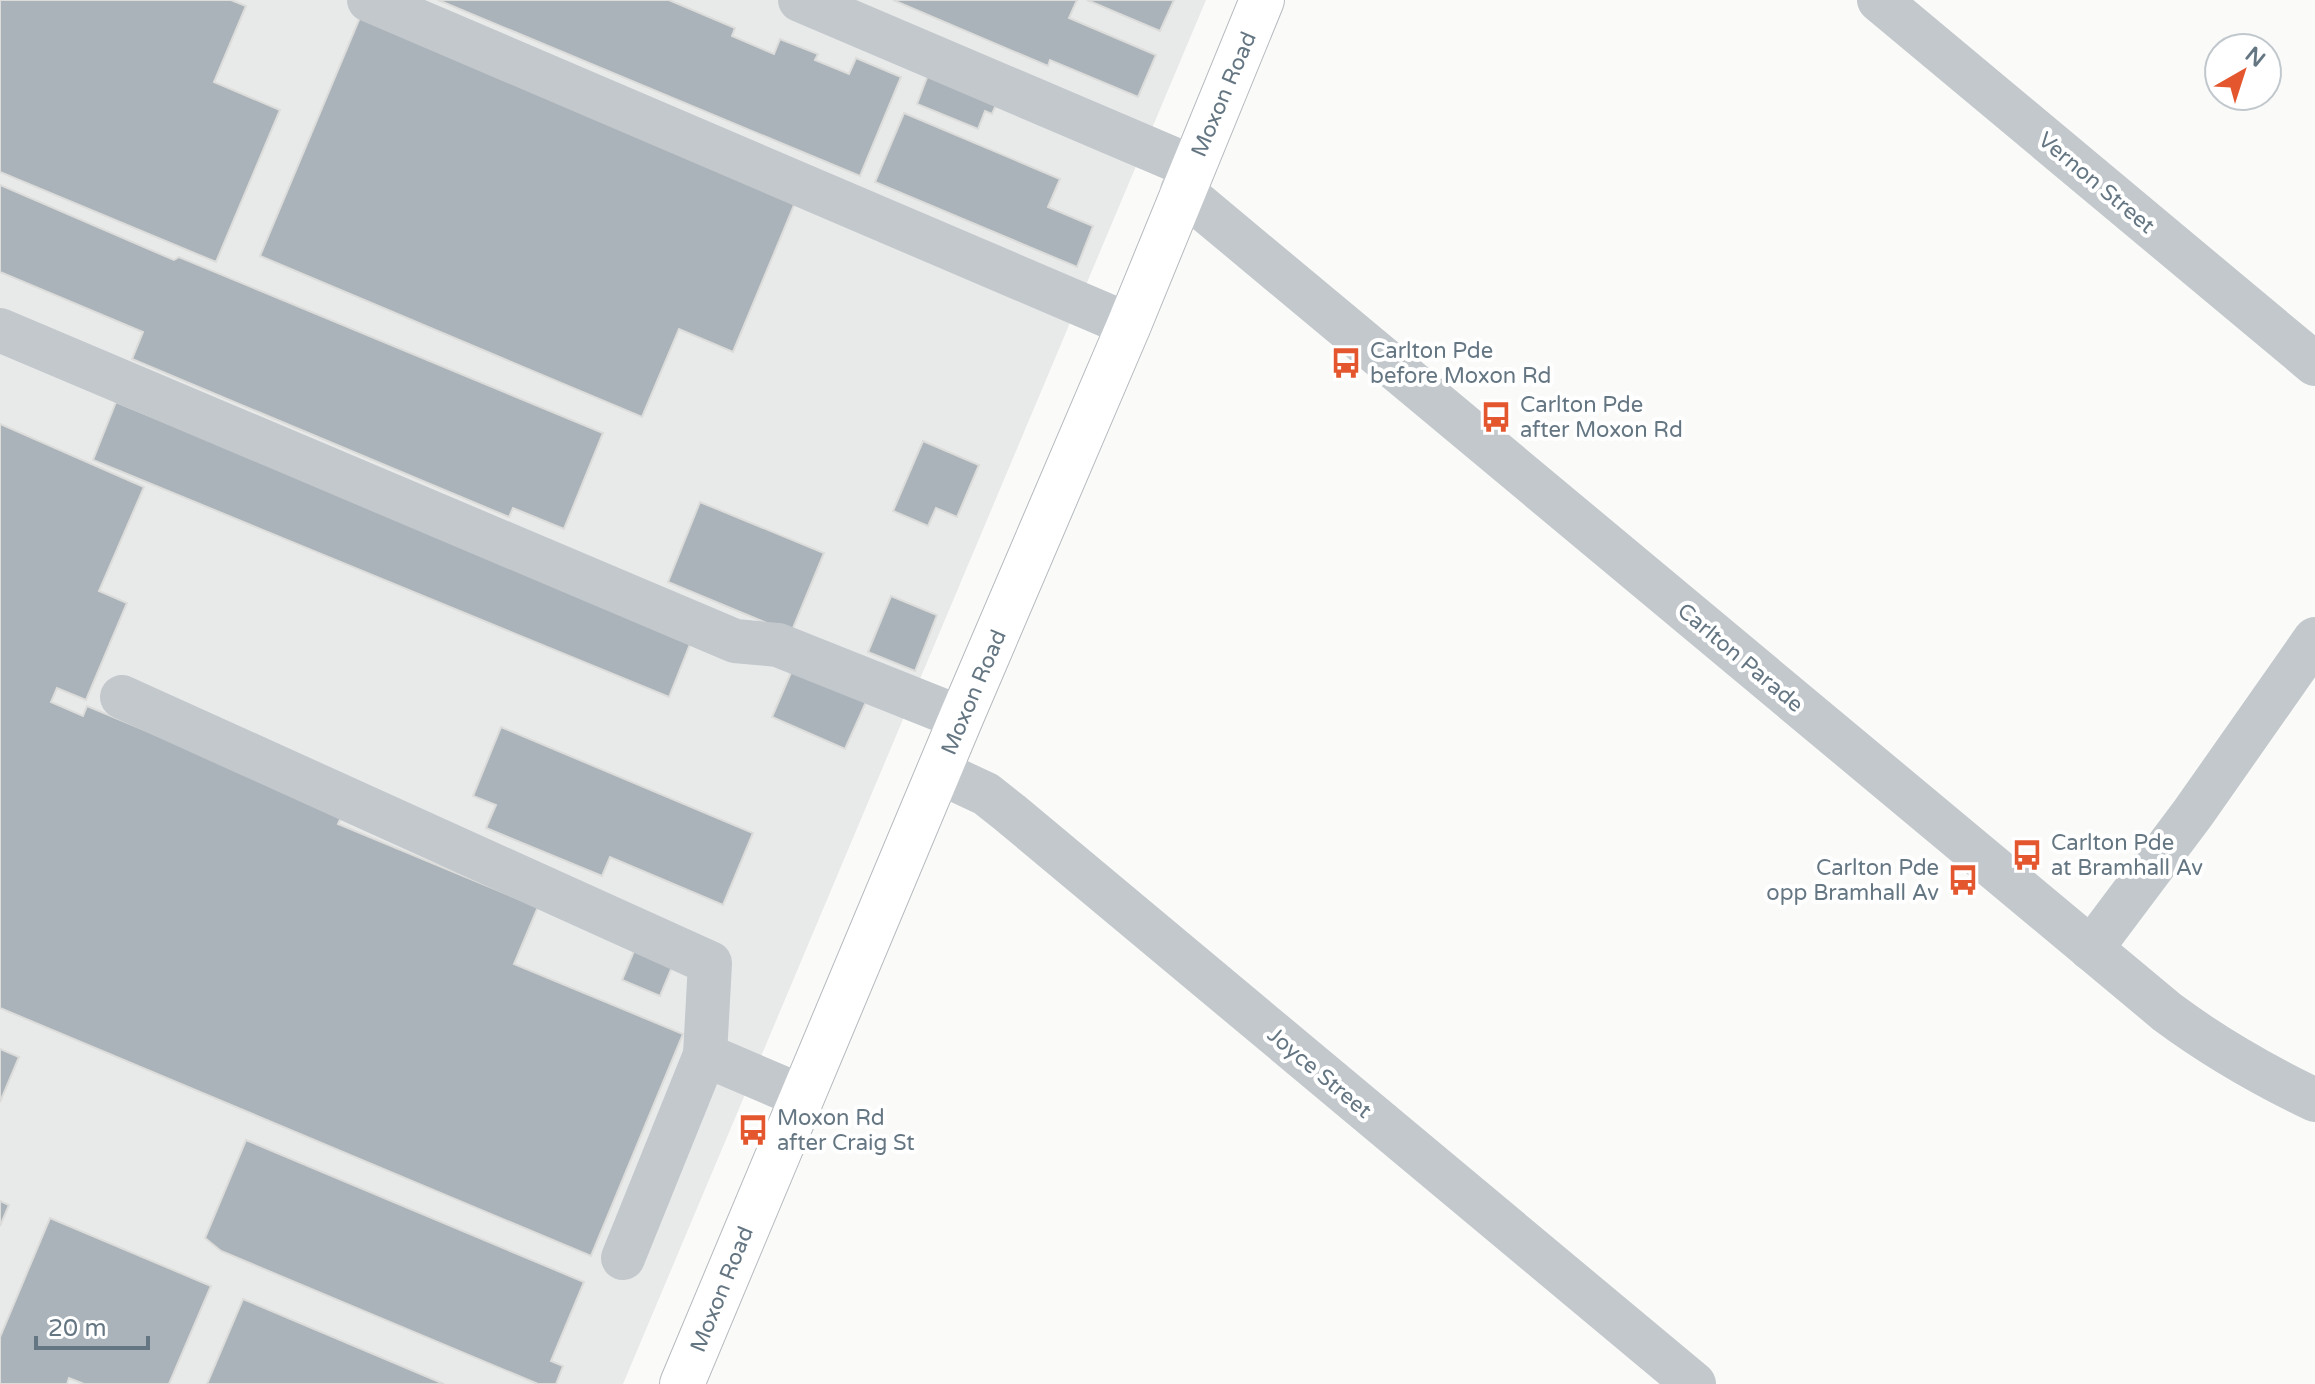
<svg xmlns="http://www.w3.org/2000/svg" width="2315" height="1384" font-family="'Varela Round',sans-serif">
	<rect width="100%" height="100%" fill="#fafaf8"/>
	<path fill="#e8e9e9" d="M0 0H1206L623 1384H0Z"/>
	<g fill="#aab3b9" stroke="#dcdcda" stroke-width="2">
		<path d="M0 0H231L246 6 214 82 280 110 216 262 0 172Z"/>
		<path d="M438 0H669L735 28 732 36 774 54 780 39 818 54 815 60 849 74 856 58 901 77 860 176Z"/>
		<path d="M893 0H1077L1069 18 1156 55 1138 97 1050 60 1048 66Z"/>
		<path d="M1087 0H1174L1160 31Z"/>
		<path d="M361 15 797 198 733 352 679 329 642 417 260 256Z"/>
		<path d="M931 67 1000 96 992 114 985 111 978 129 917 104Z"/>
		<path d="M904 113 1060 179 1048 207 1093 226 1077 267 875 182Z"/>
		<path d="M0 185 174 260 179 257 603 433 564 529 513 508 509 517 132 359 143 332 0 272Z"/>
		<path d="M116 402 692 639 669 697 93 460Z"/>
		<path d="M0 424 144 487 99 591 127 603 86 700 57 688 51 702 83 716 87 706 343 813 338 824 538 907 514 964 683 1034 591 1256 0 1008Z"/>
		<path d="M923 441 979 465 957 517 936 508 928 526 893 511Z"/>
		<path d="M700 502 824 553 791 633 668 582Z"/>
		<path d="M891 596 937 615 915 671 868 652Z"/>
		<path d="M796 661 870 693 845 749 772 717Z"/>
		<path d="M501 727 753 833 723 905 610 857 602 876 486 828 496 805 473 796Z"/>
		<path d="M634 951 672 967 660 996 622 980Z"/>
		<path d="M0 1049 19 1057 0 1102Z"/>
		<path d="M246 1140 584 1282 551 1361 563 1366 556 1384H538L221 1251 205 1238Z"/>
		<path d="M0 1201 9 1205 0 1226Z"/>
		<path d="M50 1218 211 1286 169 1384H84L69 1378 67 1384H0V1337Z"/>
		<path d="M243 1299 444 1384H207Z"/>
	</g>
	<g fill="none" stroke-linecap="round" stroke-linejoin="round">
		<defs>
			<path id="major" d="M682 1384 961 718 1129 325 1262 0"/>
		</defs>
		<use href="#major" stroke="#b5babe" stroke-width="46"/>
		<g stroke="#c3c8cc" stroke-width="44">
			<path d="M369 0 1129 325"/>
			<path d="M800 0 1192 167"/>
			<path d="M1879 0 2315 364"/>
			<path d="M1182 191 2167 1012C2214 1047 2263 1075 2315 1100"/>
			<path d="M0 330 735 641 778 645 961 718"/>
			<path d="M122 697 710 963 705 1055 801 1096"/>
			<path d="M939 772 986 794 1010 813 1694 1384"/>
			<path d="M2091 949 2193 813 2315 639"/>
			<path d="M623 1258 705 1055"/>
		</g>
		<use href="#major" stroke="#fff" stroke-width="44"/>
	</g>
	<defs>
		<symbol id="bus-bare" viewBox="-9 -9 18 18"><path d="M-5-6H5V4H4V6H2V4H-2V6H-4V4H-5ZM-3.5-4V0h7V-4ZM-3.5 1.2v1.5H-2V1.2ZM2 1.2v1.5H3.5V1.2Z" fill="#e4572e" stroke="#fff" stroke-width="2.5" paint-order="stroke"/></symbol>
	</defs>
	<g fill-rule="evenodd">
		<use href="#bus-bare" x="1324" y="341" width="44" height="44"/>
		<use href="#bus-bare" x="1474" y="395" width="44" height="44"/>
		<use href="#bus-bare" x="2005" y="833" width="44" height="44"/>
		<use href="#bus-bare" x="1941" y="858" width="44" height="44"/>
		<use href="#bus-bare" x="731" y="1108" width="44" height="44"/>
	</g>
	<g text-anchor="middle" stroke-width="8" stroke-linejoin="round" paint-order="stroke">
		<g font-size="22" fill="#657683" stroke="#fff">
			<text transform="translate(1223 94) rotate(-67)" y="8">Moxon Road</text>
			<text transform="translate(2097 182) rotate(40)" y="8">Vernon Street</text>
			<text transform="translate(1741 657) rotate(40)" y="8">Carlton Parade</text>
			<text transform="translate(973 692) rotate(-67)" y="8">Moxon Road</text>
			<text transform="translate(1320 1072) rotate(40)" y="8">Joyce Street</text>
			<text transform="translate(721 1289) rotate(-68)" y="8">Moxon Road</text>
		</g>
		<g font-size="22" fill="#657683" stroke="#fff" text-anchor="start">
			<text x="1370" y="358">Carlton Pde<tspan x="1370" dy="25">before Moxon Rd</tspan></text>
			<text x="1520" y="412">Carlton Pde<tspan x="1520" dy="25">after Moxon Rd</tspan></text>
			<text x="2051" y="850">Carlton Pde<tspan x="2051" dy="25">at Bramhall Av</tspan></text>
			<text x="1939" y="875" text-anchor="end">Carlton Pde<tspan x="1939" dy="25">opp Bramhall Av</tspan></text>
			<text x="777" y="1125">Moxon Rd<tspan x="777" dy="25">after Craig St</tspan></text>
		</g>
	</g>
	<g transform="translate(2243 72) rotate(39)"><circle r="38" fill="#ffffff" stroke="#c1c8cd" stroke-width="2"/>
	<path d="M0-6L14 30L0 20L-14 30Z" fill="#e4572e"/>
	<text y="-12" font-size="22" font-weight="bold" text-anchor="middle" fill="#657683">N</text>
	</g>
	<path d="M36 1336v12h112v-12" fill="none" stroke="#657683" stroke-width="4"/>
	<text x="48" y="1336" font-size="24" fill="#657683" stroke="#ffffff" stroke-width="6" paint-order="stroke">20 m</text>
</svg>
